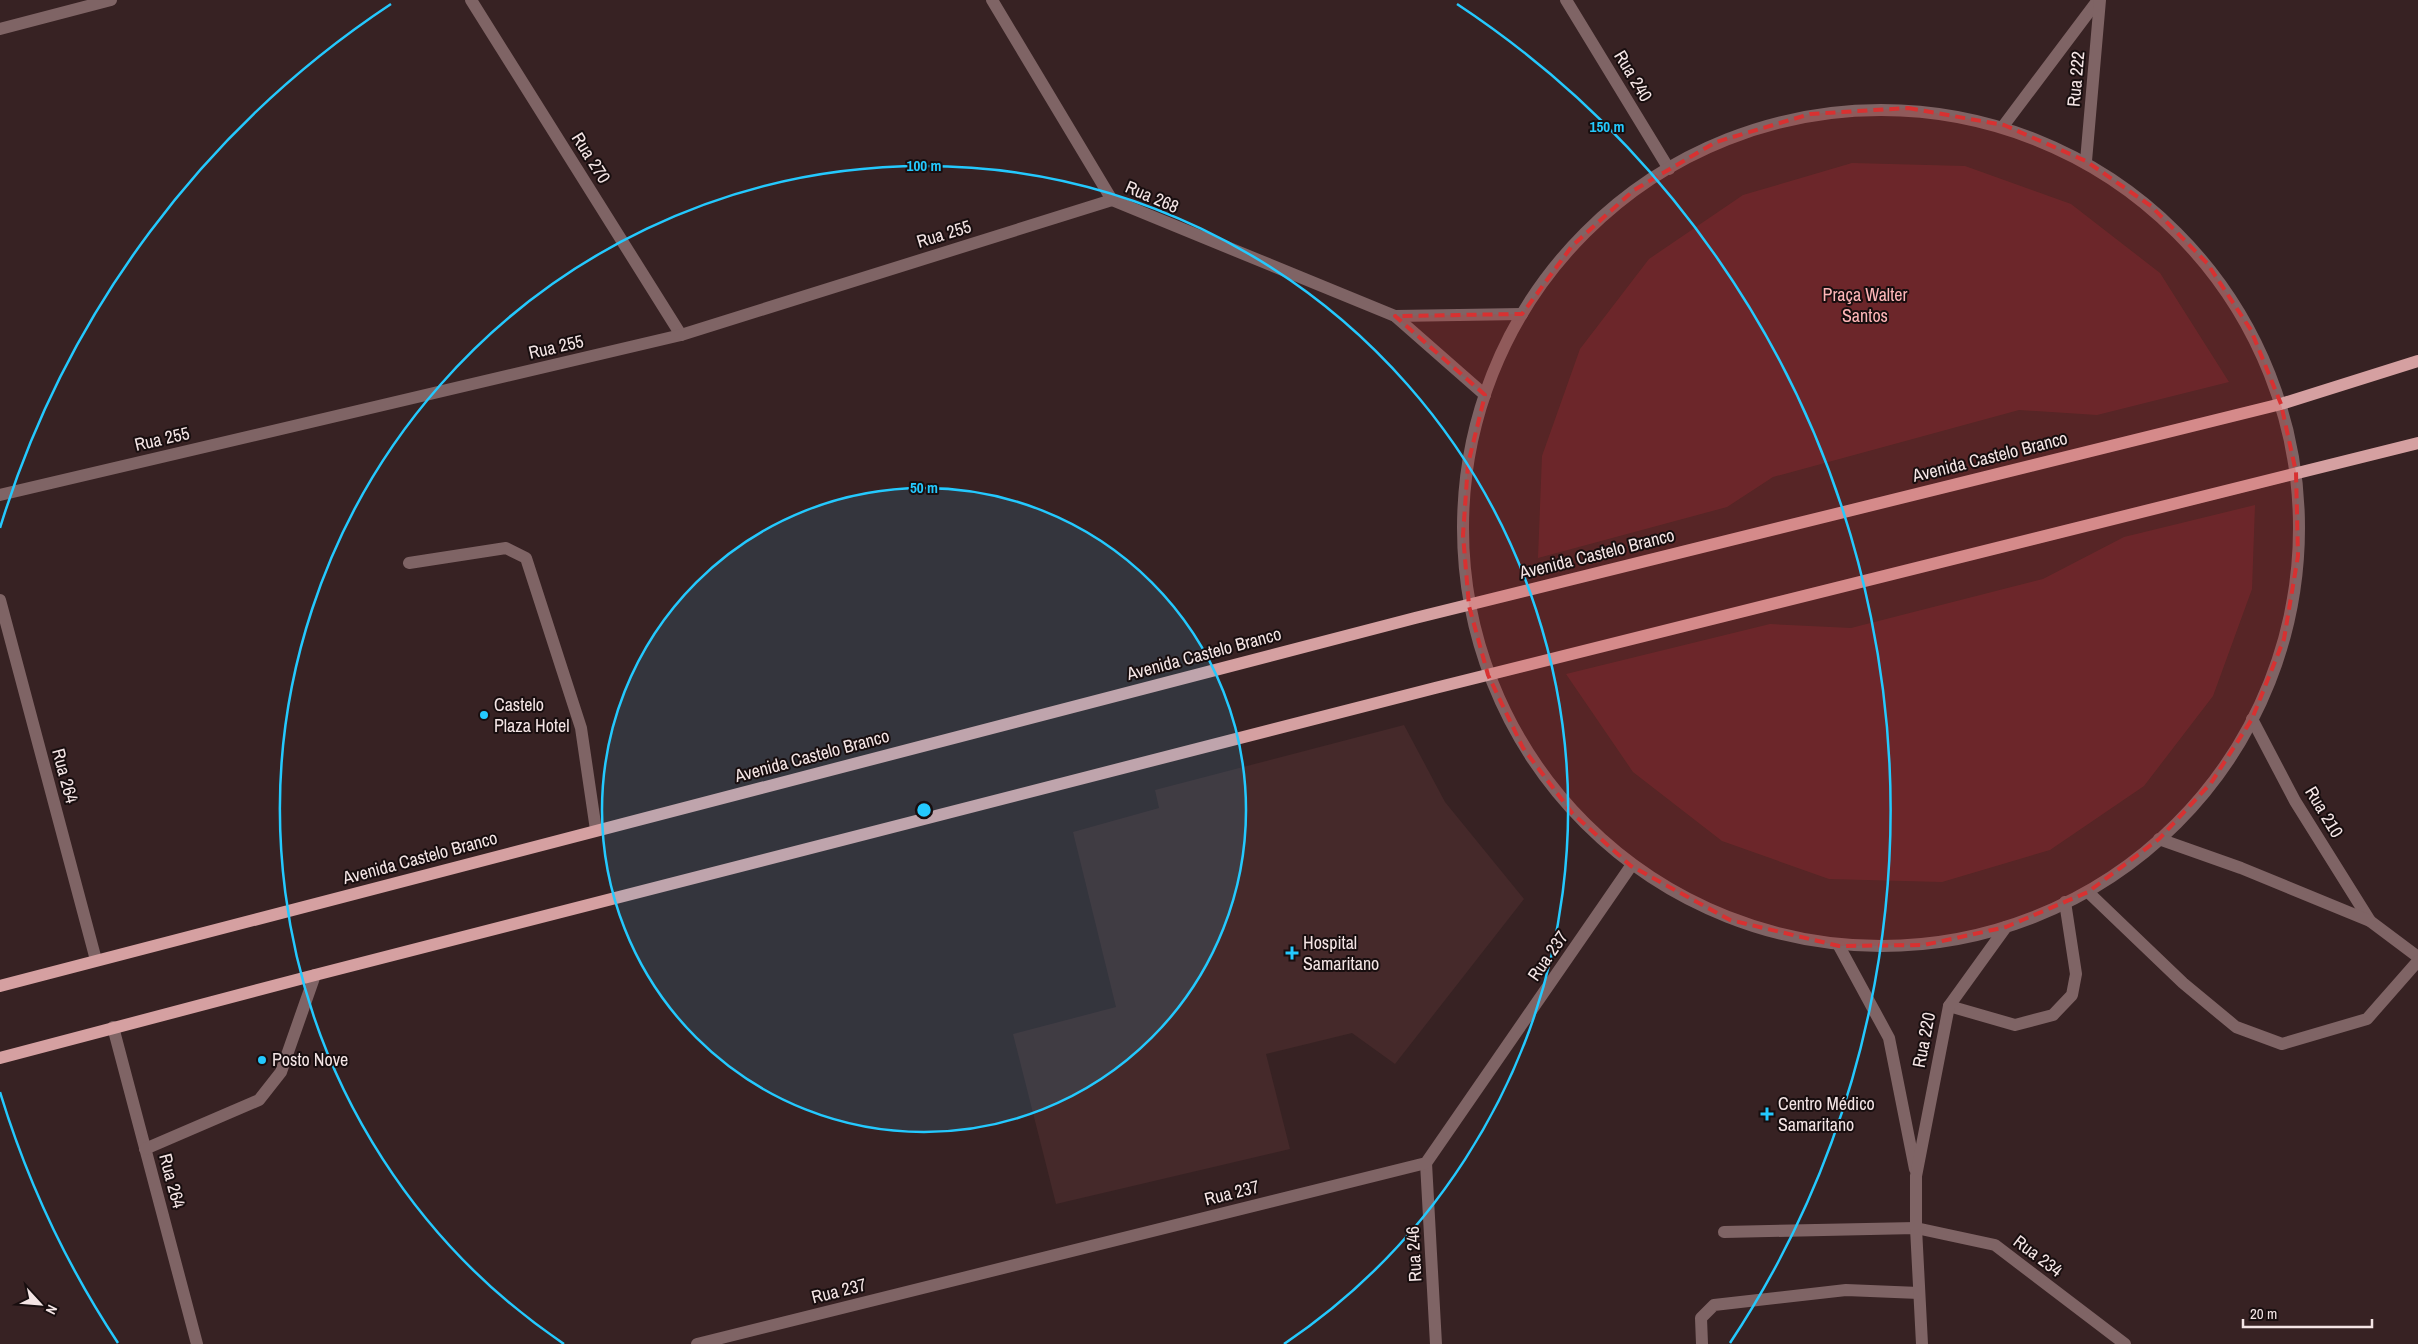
<svg xmlns="http://www.w3.org/2000/svg" width="2418" height="1344" font-family="'Archivo Narrow',sans-serif">
	<rect width="100%" height="100%" fill="#372223"/>
	<path fill="#45292a" d="M1404 725 1445 802 1524 899 1395 1064 1352 1033 1266 1054 1290 1149 1056 1204 1013 1034 1116 1007 1073 832 1159 808 1155 790Z"/>
	<g fill="#522428">
		<path d="M1852 163 1965 166 2071 204 2160 273 2229 382 2097 415 2019 410 1773 477 1727 507 1538 558 1542 456 1580 349 1649 259 1743 195Z"/>
		<path d="M2255 505 2252 589 2213 696 2144 786 2050 850 1942 882 1829 879 1722 841 1633 772 1566 674 1770 624 1851 628 2043 579 2124 537Z"/>
	</g>
	<g fill="none" stroke-linecap="round" stroke-linejoin="round">
		<g stroke="#7f6465" stroke-width="12">
			<path d="M471 0 681 335"/>
			<path d="M992 0 1112 200 1395 316 1485 395"/>
			<path d="M1566 0 1669 169"/>
			<path d="M0 29 111 0"/>
			<circle cx="1881" cy="528" r="418"/>
			<path d="M2004 125 2098 0"/>
			<path d="M2086 161 2100 0"/>
			<path d="M1395 316 1522 314"/>
			<path d="M0 495 681 335 1112 200"/>
			<path d="M409 563 506 548 526 558 581 728 596 830"/>
			<path d="M0 600 96 960"/>
			<path d="M2252 719 2295 801 2370 921"/>
			<path d="M2159 839 2241 868 2370 921 2418 957"/>
			<path d="M2088 892 2183 983 2236 1027 2282 1044 2367 1019 2418 961"/>
			<path d="M1839 946 1889 1038 1915 1169"/>
			<path d="M1949 1006 2015 1025 2053 1015 2072 995 2076 974 2065 902"/>
			<path d="M113 1027 197 1344"/>
			<path d="M145 1149 259 1100 281 1072 315 975"/>
			<path d="M1426 1163 1436 1344"/>
			<path d="M1724 1232 1916 1228 1995 1245 2125 1344"/>
			<path d="M697 1344 1426 1163 1631 866"/>
			<path d="M1702 1344 1701 1318 1714 1305 1846 1290 1919 1293"/>
			<path d="M1922 1344 1916 1228V1176L1949 1006 2006 927"/>
		</g>
		<g stroke="#d5a0a1" stroke-width="12">
			<path d="M0 986 1415 618 2281 404 2418 361"/>
			<path d="M0 1058 315 975 1435 688 2418 443"/>
		</g>
	</g>
	<path fill="#d83131" fill-opacity="0.2" stroke="#d83131" stroke-width="4" stroke-dasharray="10 6" stroke-linejoin="round" d="M1908 108 2004 125 2086 161 2151 206 2207 263 2251 330 2281 404 2296 472 2298 556 2284 639 2252 719 2211 783 2159 839 2088 892 2006 927 1924 945 1839 946 1730 920 1631 866 1572 813 1523 748 1488 675 1469 606 1463 535 1468 464 1485 395 1395 316 1522 314 1572 246 1634 190 1716 142 1810 114Z"/>
	<circle cx="924" cy="810" r="322" fill="#24c9fe" fill-opacity=".12"/>
	<g fill="none" stroke="#24c9fe" stroke-width="2.5">
		<circle cx="924" cy="810" r="322"/>
		<path d="M564 1344A644 644 0 1 1 1284 1344"/>
		<path d="M118 1343A966 966 0 0 1 0 1092M0 528A966 966 0 0 1 391 4M1457 4A966 966 0 0 1 1730 1343"/>
	</g>
	<g fill="#24c9fe" stroke="#180e0f" stroke-width="2">
		<circle cx="484" cy="715" r="5"/>
		<path d="M1289.5 945.5h5v5h5v5h-5v5h-5v-5h-5v-5h5z"/>
		<circle cx="262" cy="1060" r="5"/>
		<path d="M1764.5 1106.5h5v5h5v5h-5v5h-5v-5h-5v-5h5z"/>
	</g>
	<g text-anchor="middle" stroke-width="4" stroke-linejoin="round" paint-order="stroke">
		<g font-size="18" fill="#f4e5e5" stroke="#180e0f">
			<text transform="translate(1633 76) rotate(59)" y="6">Rua 240</text>
			<text transform="translate(2076 79) rotate(-85)" y="6">Rua 222</text>
			<text transform="translate(591 158) rotate(58)" y="6">Rua 270</text>
			<text transform="translate(1152 197) rotate(23)" y="6">Rua 268</text>
			<text transform="translate(944 234) rotate(-17)" y="6">Rua 255</text>
			<text transform="translate(556 347) rotate(-13)" y="6">Rua 255</text>
			<text transform="translate(162 439) rotate(-13)" y="6">Rua 255</text>
			<text transform="translate(1990 457) rotate(-14)" y="6">Avenida Castelo Branco</text>
			<text transform="translate(1597 554) rotate(-14)" y="6">Avenida Castelo Branco</text>
			<text transform="translate(1204 654) rotate(-15)" y="6">Avenida Castelo Branco</text>
			<text transform="translate(812 756) rotate(-15)" y="6">Avenida Castelo Branco</text>
			<text transform="translate(65 776) rotate(75)" y="6">Rua 264</text>
			<text transform="translate(2324 812) rotate(59)" y="6">Rua 210</text>
			<text transform="translate(420 858) rotate(-15)" y="6">Avenida Castelo Branco</text>
			<text transform="translate(1548 956) rotate(-55)" y="6">Rua 237</text>
			<text transform="translate(1924 1040) rotate(-79)" y="6">Rua 220</text>
			<text transform="translate(172 1181) rotate(75)" y="6">Rua 264</text>
			<text transform="translate(1232 1193) rotate(-14)" y="6">Rua 237</text>
			<text transform="translate(1414 1254) rotate(-93)" y="6">Rua 246</text>
			<text transform="translate(2038 1256) rotate(37)" y="6">Rua 234</text>
			<text transform="translate(839 1291) rotate(-14)" y="6">Rua 237</text>
		</g>
		<g font-size="18" fill="#feb6b8" stroke="#180e0f">
			<text x="1865" y="301">Praça Walter<tspan x="1865" dy="21">Santos</tspan></text>
		</g>
		<g font-size="18" fill="#f4e5e5" stroke="#180e0f" text-anchor="start">
			<text x="494" y="711">Castelo<tspan x="494" dy="21">Plaza Hotel</tspan></text>
			<text x="1303" y="949">Hospital<tspan x="1303" dy="21">Samaritano</tspan></text>
			<text x="272" y="1066">Posto Nove</text>
			<text x="1778" y="1110">Centro Médico<tspan x="1778" dy="21">Samaritano</tspan></text>
		</g>
	</g>
	<circle cx="924" cy="810" r="8" fill="#24c9fe" stroke="#180e0f" stroke-width="2.5"/>
	<g font-size="15" text-anchor="middle" font-weight="bold" fill="#24c9fe" stroke="#180e0f" stroke-width="4" stroke-linejoin="round" paint-order="stroke">
		<text x="1607" y="132">150 m</text>
		<text x="924" y="171">100 m</text>
		<text x="924" y="493">50 m</text>
	</g>
	<g transform="translate(40 1304) rotate(116)" stroke="#180e0f" stroke-width="4" paint-order="stroke">
	<path d="M0-4L9 19L0 12L-9 19Z" fill="#f4e5e5"/>
	<text y="-8" font-size="14" font-weight="bold" text-anchor="middle" fill="#f4e5e5">N</text>
	</g>
	<path d="M2243 1319v8h129v-8" fill="none" stroke="#f4e5e5" stroke-width="2.5"/>
	<text x="2250" y="1319" font-size="15" fill="#f4e5e5" stroke="#180e0f" stroke-width="4" paint-order="stroke">20 m</text>
</svg>
